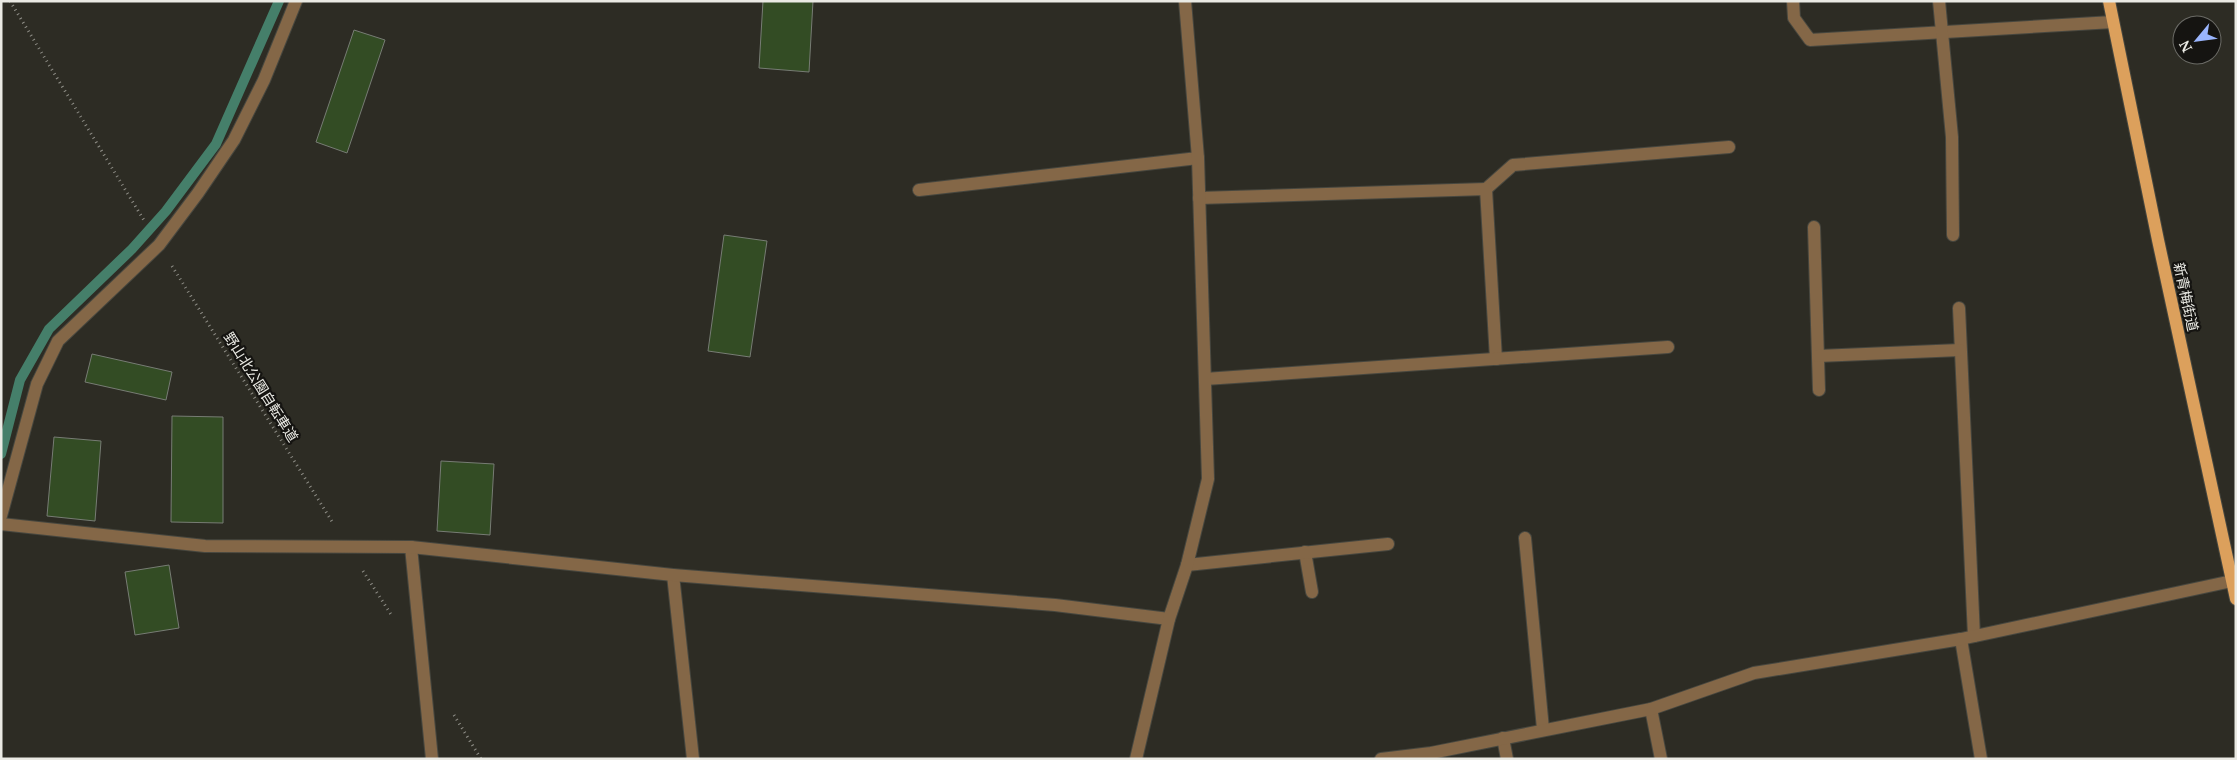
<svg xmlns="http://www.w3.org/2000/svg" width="2237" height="760" font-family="'Noto Serif','Noto Sans JP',serif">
	<rect width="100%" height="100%" fill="#2d2c24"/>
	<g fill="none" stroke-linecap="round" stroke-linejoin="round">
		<path stroke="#457f6a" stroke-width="10" d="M1 454 20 380 49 329 132 249 166 211 216 144 279 1"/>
	</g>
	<g fill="#334c24" stroke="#777c74">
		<path d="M763 1H813L809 72 759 68Z"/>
		<path d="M354 30 385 40 347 153 316 142Z"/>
		<path d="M724 235 767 241 750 357 708 351Z"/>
		<path d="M92 354 172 372 166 400 85 382Z"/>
		<path d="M172 416 223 417V523L171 522Z"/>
		<path d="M54 437 101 441 95 521 47 516Z"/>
		<path d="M441 461 494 464 490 535 437 531Z"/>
		<path d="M169 565 179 628 135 635 125 572Z"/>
	</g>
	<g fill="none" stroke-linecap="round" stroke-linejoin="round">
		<defs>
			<g id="lane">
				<path d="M411 547 432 759"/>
				<path d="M1305 552 1312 592"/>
				<path d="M1187 565 1388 544"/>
				<path d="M673 575 693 759"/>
				<path d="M1503 738 1507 759"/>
			</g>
			<g id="street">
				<path d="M1793 1 1794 18 1810 40 2113 22"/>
				<path d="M1939 1 1952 137 1953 235"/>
				<path d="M1486 189 1513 165 1729 147"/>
				<path d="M919 190 1198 158"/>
				<path d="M1199 198 1486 189 1496 359"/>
				<path d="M1814 227 1819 390"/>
				<path d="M1959 308 1974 636"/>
				<path d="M1818 356 1960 350"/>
				<path d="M1205 379 1668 347"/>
				<path d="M1 516 37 384 58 341 159 245 198 193 234 140 264 80 296 1"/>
				<path d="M1 524 205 546 411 547 673 575 1055 605 1169 619"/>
				<path d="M1525 538 1543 729"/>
				<path d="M1961 639 1981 759"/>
				<path d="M1651 709 1661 759"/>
				<path d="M1136 759 1169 619 1187 565 1208 479 1198 158 1185 1"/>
				<path d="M1381 759 1431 753 1651 709 1754 673 1961 639 2232 581"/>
			</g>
			<path id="primary" d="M2109 1 2158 240 2236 599"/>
		</defs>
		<use href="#lane" stroke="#47473f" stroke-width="14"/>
		<use href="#street" stroke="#47473f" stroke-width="14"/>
		<use href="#primary" stroke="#47473f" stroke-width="14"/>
		<g stroke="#8f8e87" stroke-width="3" stroke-dasharray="1 4" stroke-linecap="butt">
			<path d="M10 1 145 222"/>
			<path d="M172 266 333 523"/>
			<path d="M363 571 392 616"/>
			<path d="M454 715 481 759"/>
		</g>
		<use href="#lane" stroke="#846747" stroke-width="12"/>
		<use href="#street" stroke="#846747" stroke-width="12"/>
		<use href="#primary" stroke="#dca05c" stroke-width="12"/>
	</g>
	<g text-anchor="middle" stroke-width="4.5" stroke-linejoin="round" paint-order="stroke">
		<g font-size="14" fill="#eaeae4" stroke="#151411">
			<text transform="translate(2186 297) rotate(78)" y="5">新青梅街道</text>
			<text transform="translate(261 387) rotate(58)" y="5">野山北公園自転車道</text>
		</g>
	</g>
	<rect width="2237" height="760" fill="none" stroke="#eaeae4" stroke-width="5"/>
	<g transform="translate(2197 40) rotate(241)"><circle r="24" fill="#151411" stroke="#6a6a65"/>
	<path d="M0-4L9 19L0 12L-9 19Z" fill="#9ab5fd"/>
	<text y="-8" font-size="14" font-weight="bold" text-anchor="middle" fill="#eaeae4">N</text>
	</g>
</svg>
